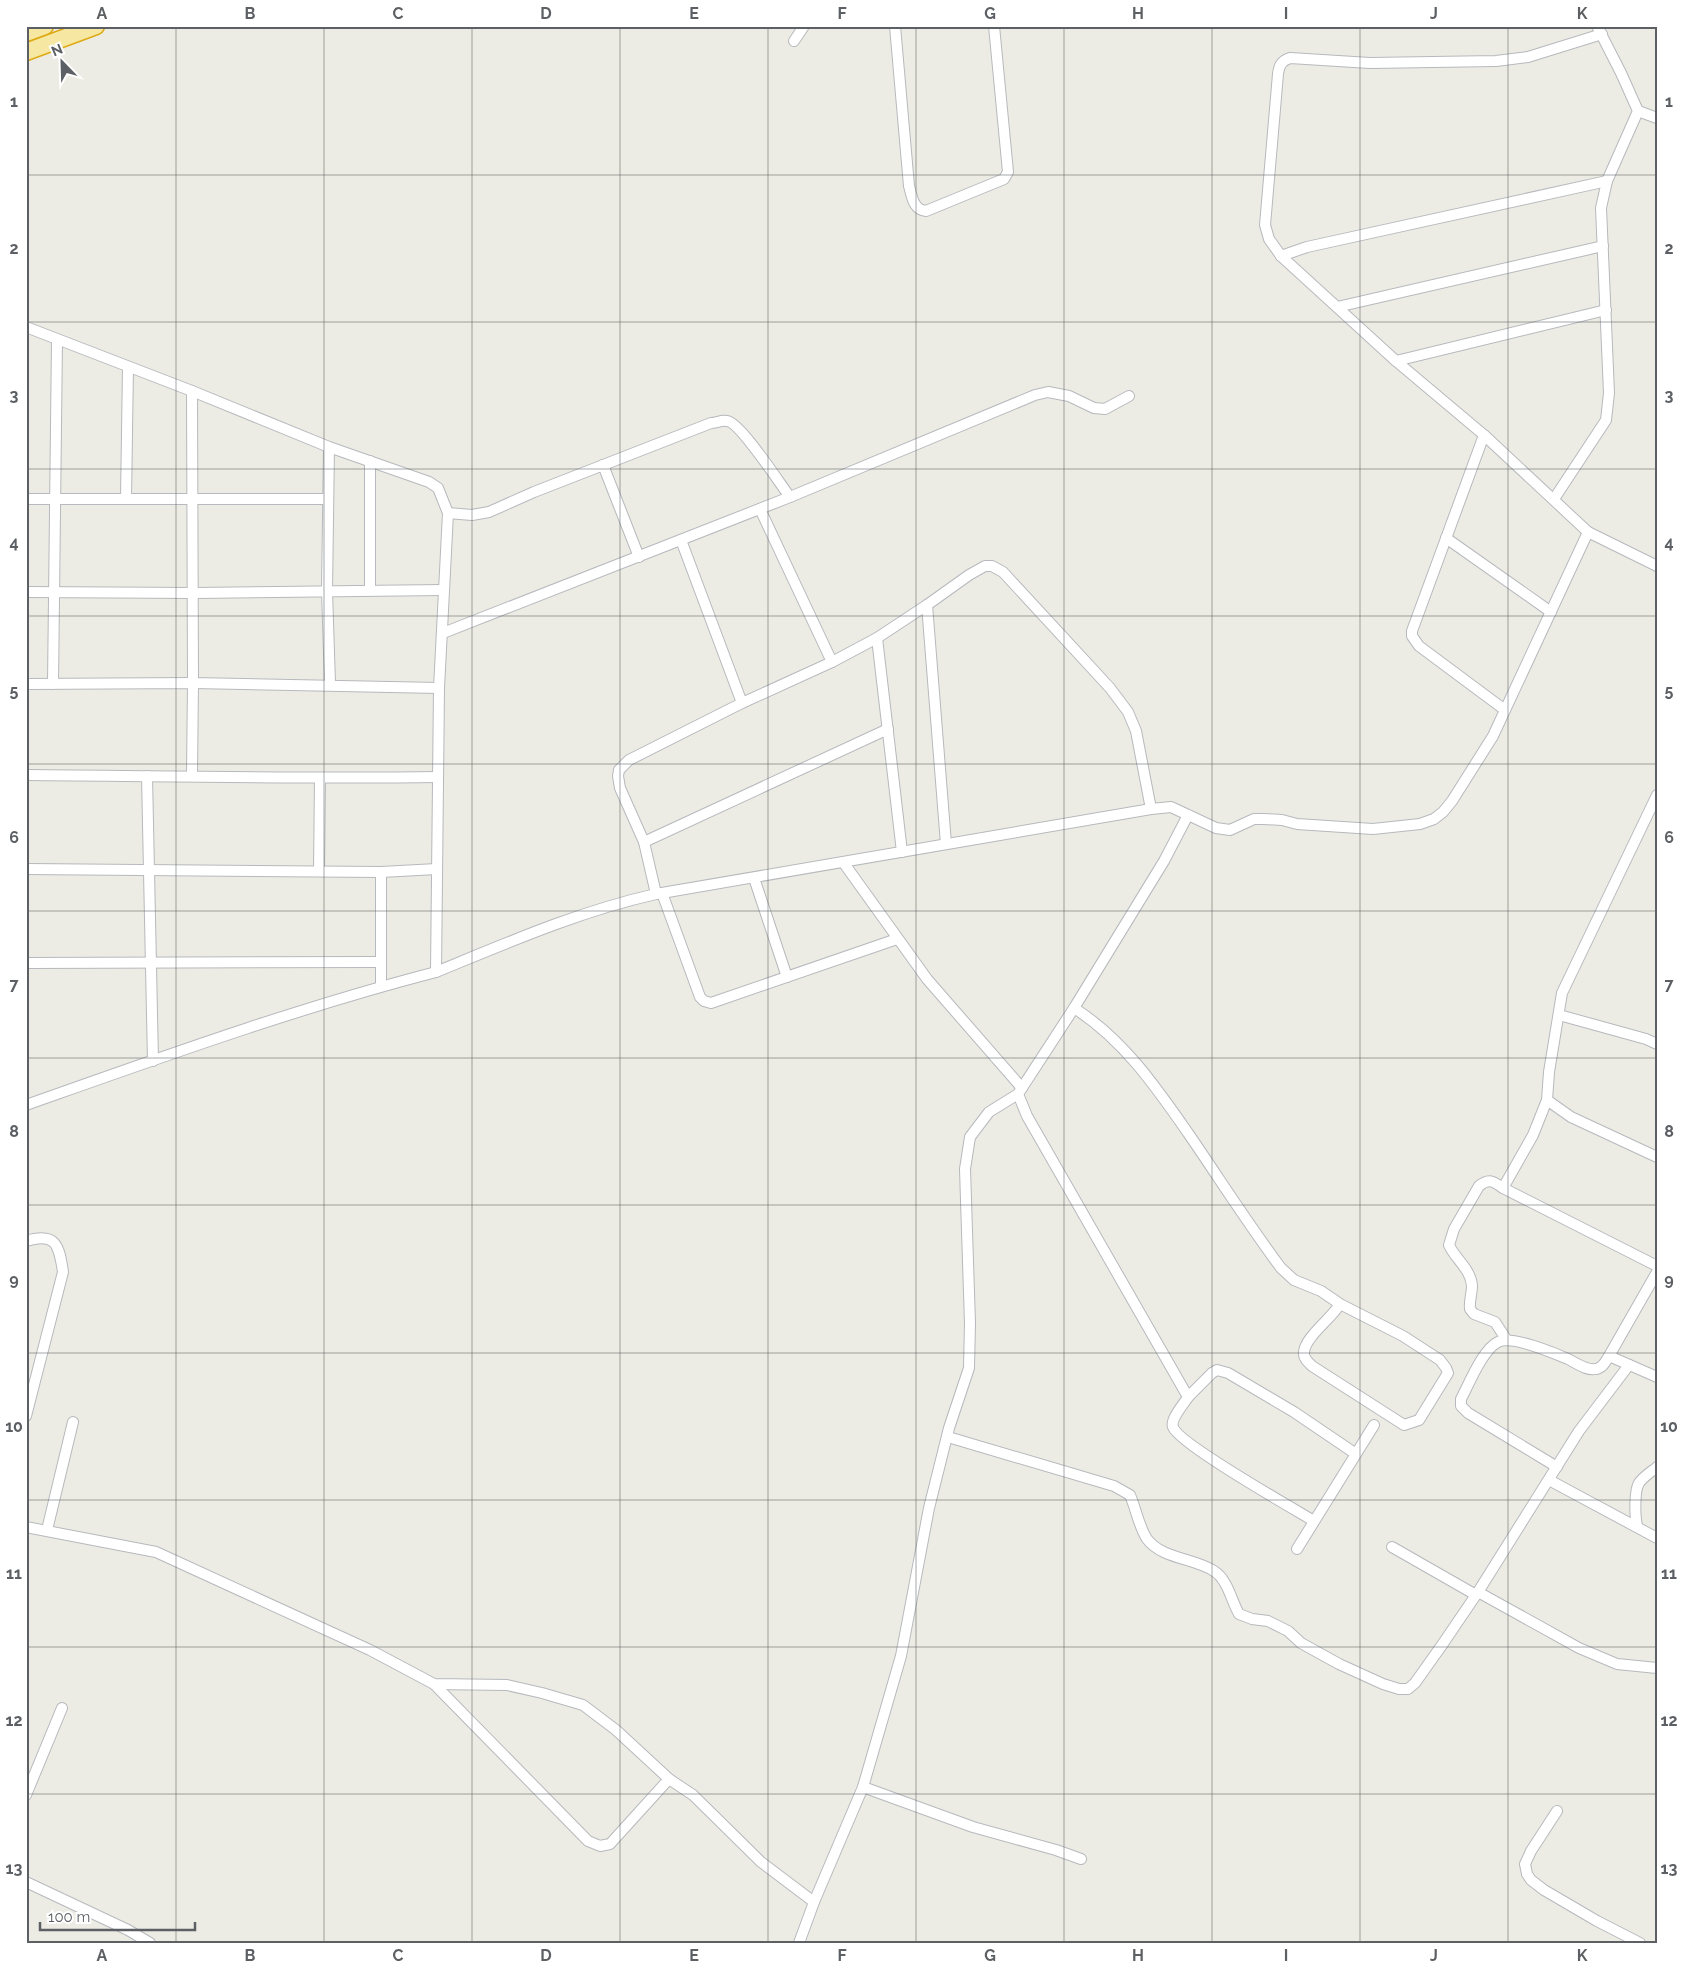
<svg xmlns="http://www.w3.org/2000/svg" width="1683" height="1969" font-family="Raleway,sans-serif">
	<rect width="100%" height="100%" fill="#edece4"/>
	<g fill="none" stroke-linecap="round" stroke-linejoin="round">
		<defs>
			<g id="minor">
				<path d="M895 26 909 186C912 196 913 210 926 211L1004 179 1008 172 994 26"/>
				<path d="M1602 34 1528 57 1496 61 1370 63 1290 58C1281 61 1279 66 1278 74L1265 225 1269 239 1281 256 1396 361 1484 435 1588 532 1657 566"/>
				<path d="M794 41 804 26"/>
				<path d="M1638 111 1657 118"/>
				<path d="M1281 256 1307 247 1607 181"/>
				<path d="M1337 307 1603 246"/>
				<path d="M26 327 192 391 329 447 429 482 438 488 448 513 439 688 436 972C297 1008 162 1057 26 1105"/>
				<path d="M1396 361 1606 310"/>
				<path d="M192 391 193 683 439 688"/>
				<path d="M1484 435 1412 631V636L1419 646 1505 710"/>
				<path d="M329 447 327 591 330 684"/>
				<path d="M603 465 639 557"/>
				<path d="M126 498 128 367"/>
				<path d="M26 499H328"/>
				<path d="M1554 499 1606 420 1609 393 1601 208 1607 181 1638 111 1621 73 1597 26"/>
				<path d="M760 509 832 662"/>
				<path d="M448 513 472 515 489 512 534 492 711 423C715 423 722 420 727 421 740 422 780 484 790 497"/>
				<path d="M1446 538 1551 612"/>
				<path d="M681 540 742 703"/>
				<path d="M370 590V461"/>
				<path d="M26 592 194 593 443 590"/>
				<path d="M927 605 946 844"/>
				<path d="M443 633 790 497 1035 395 1048 392 1069 396 1094 408 1105 409 1129 396"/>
				<path d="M877 638 902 852"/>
				<path d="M26 684 193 683 192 775"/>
				<path d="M53 684 57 340"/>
				<path d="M26 775C163 776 301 779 438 777"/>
				<path d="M147 776 153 1061"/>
				<path d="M1657 795 1562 993 1549 1072 1547 1100 1571 1117 1657 1157"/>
				<path d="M1188 815 1164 861 1074 1008 1018 1094 1027 1116 1188 1397C1184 1404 1170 1419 1173 1427 1178 1443 1292 1508 1314 1521"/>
				<path d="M644 842 888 729"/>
				<path d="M843 862 927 979 1022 1088"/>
				<path d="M26 869 381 872 437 869"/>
				<path d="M319 871 320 779"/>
				<path d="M754 878 787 977"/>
				<path d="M662 893 700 997 704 1001 711 1003 897 939"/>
				<path d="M656 894 644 842 620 788 618 776 619 770 629 760 742 703 832 662 877 638 927 605 969 575 985 566H992L1003 572 1110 688 1128 712 1136 731 1151 809"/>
				<path d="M26 963 380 962"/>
				<path d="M436 972C509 942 580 911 656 894L1151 809 1171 807 1216 828 1230 830 1254 819H1264L1282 820 1297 824 1373 829 1420 824 1434 819 1443 812 1452 801 1493 736 1588 532"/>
				<path d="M381 986V872"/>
				<path d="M1074 1008C1123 1039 1156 1087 1188 1133 1219 1178 1248 1224 1281 1268L1294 1280 1321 1291 1340 1304 1403 1336 1440 1360 1446 1368 1448 1373 1419 1420 1404 1425 1312 1366C1308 1362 1303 1358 1304 1352 1305 1337 1332 1318 1340 1304"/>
				<path d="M1559 1015 1646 1039 1657 1044"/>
				<path d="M1547 1100 1533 1135 1503 1188 1657 1266"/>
				<path d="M1503 1188C1493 1181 1489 1178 1479 1186L1454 1229 1449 1245C1455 1259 1471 1269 1472 1286 1472 1293 1469 1301 1470 1309L1474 1314 1495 1322 1506 1339"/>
				<path d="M26 1241C56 1232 59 1245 63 1272L26 1416"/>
				<path d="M1657 1272 1609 1356 1657 1377"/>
				<path d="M1188 1397 1212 1373 1217 1370 1228 1373 1294 1412 1356 1454"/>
				<path d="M948 1437 1114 1486 1130 1495C1136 1509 1139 1527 1147 1539 1162 1559 1194 1558 1214 1571 1228 1580 1231 1600 1239 1614L1252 1619 1268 1621 1288 1631 1301 1643 1339 1664 1383 1684 1399 1689H1408L1415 1683 1442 1645 1478 1592 1579 1431 1629 1365"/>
				<path d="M1557 1467 1468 1413 1461 1406V1399C1469 1384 1483 1349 1498 1342 1512 1335 1554 1353 1568 1359 1576 1363 1587 1371 1596 1369 1603 1368 1606 1361 1609 1356"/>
				<path d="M1549 1480 1657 1538"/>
				<path d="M1637 1526C1635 1517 1634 1491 1639 1483 1643 1477 1651 1472 1657 1467"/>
				<path d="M26 1527 156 1552 370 1650 434 1684 507 1685 542 1693 583 1705 616 1730 669 1779 693 1795 761 1862 814 1902"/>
				<path d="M47 1530 73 1422"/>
				<path d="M1392 1547 1476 1595"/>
				<path d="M1297 1549 1374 1425"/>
				<path d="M1478 1592 1579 1648 1617 1664 1657 1668"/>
				<path d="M434 1684 588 1841 600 1846 610 1844 669 1779"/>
				<path d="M863 1787 973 1827 1056 1850 1081 1859"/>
				<path d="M26 1795 62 1708"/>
				<path d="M1557 1811 1531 1851 1525 1864 1527 1874 1531 1880 1544 1890 1597 1921 1640 1943"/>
				<path d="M26 1882 128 1930 150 1943"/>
				<path d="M799 1943 814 1902 863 1787 901 1656 929 1508 949 1428 969 1368 970 1323 965 1169 970 1137 989 1112 1018 1094"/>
			</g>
			<g id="trunk">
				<path d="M26 33 45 26"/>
				<path d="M26 52 96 26"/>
			</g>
		</defs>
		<use href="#minor" stroke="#b6b9bd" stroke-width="12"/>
		<use href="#trunk" stroke="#ddaa14" stroke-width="19"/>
		<use href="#minor" stroke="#fff" stroke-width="10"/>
		<use href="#trunk" stroke="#f6e8a2" stroke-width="16"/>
	</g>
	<path fill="none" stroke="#5c5f63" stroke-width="1" stroke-opacity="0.55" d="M176 26V1943M324 26V1943M472 26V1943M620 26V1943M768 26V1943M916 26V1943M1064 26V1943M1212 26V1943M1360 26V1943M1508 26V1943M26 175H1657M26 322H1657M26 469H1657M26 616H1657M26 764H1657M26 911H1657M26 1058H1657M26 1205H1657M26 1353H1657M26 1500H1657M26 1647H1657M26 1794H1657"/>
	<rect width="1683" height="1969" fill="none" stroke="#ffffff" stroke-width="55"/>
	<g transform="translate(62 62) rotate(337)" stroke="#ffffff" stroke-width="4" paint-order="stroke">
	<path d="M0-4L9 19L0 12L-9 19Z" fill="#5c5f63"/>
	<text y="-8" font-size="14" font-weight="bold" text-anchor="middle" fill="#5c5f63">N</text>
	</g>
	<path d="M40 1922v8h155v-8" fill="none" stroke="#5c5f63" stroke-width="2.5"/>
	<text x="48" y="1922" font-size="15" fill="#5c5f63" stroke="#ffffff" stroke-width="4" paint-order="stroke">100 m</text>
	<rect x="28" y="28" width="1628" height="1914" fill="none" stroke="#5c5f63" stroke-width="2"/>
	<g font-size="16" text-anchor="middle" font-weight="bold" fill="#5c5f63">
		<text x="102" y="19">A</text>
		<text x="250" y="19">B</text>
		<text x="398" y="19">C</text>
		<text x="546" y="19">D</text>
		<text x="694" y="19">E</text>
		<text x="842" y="19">F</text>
		<text x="990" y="19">G</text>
		<text x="1138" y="19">H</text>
		<text x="1286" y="19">I</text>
		<text x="1434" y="19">J</text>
		<text x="1582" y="19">K</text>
		<text x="14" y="107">1</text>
		<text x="1669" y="107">1</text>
		<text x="14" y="254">2</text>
		<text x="1669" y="254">2</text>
		<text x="14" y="401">3</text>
		<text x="1669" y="401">3</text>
		<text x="14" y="548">4</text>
		<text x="1669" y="548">4</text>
		<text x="14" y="696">5</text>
		<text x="1669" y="696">5</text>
		<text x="14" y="843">6</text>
		<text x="1669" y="843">6</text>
		<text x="14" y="990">7</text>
		<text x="1669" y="990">7</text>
		<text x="14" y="1137">8</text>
		<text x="1669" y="1137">8</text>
		<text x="14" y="1285">9</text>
		<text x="1669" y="1285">9</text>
		<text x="14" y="1432">10</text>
		<text x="1669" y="1432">10</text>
		<text x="14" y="1579">11</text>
		<text x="1669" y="1579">11</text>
		<text x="14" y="1726">12</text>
		<text x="1669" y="1726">12</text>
		<text x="14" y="1874">13</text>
		<text x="1669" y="1874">13</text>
		<text x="102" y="1961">A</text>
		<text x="250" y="1961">B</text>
		<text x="398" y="1961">C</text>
		<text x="546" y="1961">D</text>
		<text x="694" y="1961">E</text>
		<text x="842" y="1961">F</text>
		<text x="990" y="1961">G</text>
		<text x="1138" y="1961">H</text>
		<text x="1286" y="1961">I</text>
		<text x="1434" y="1961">J</text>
		<text x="1582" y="1961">K</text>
	</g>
</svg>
